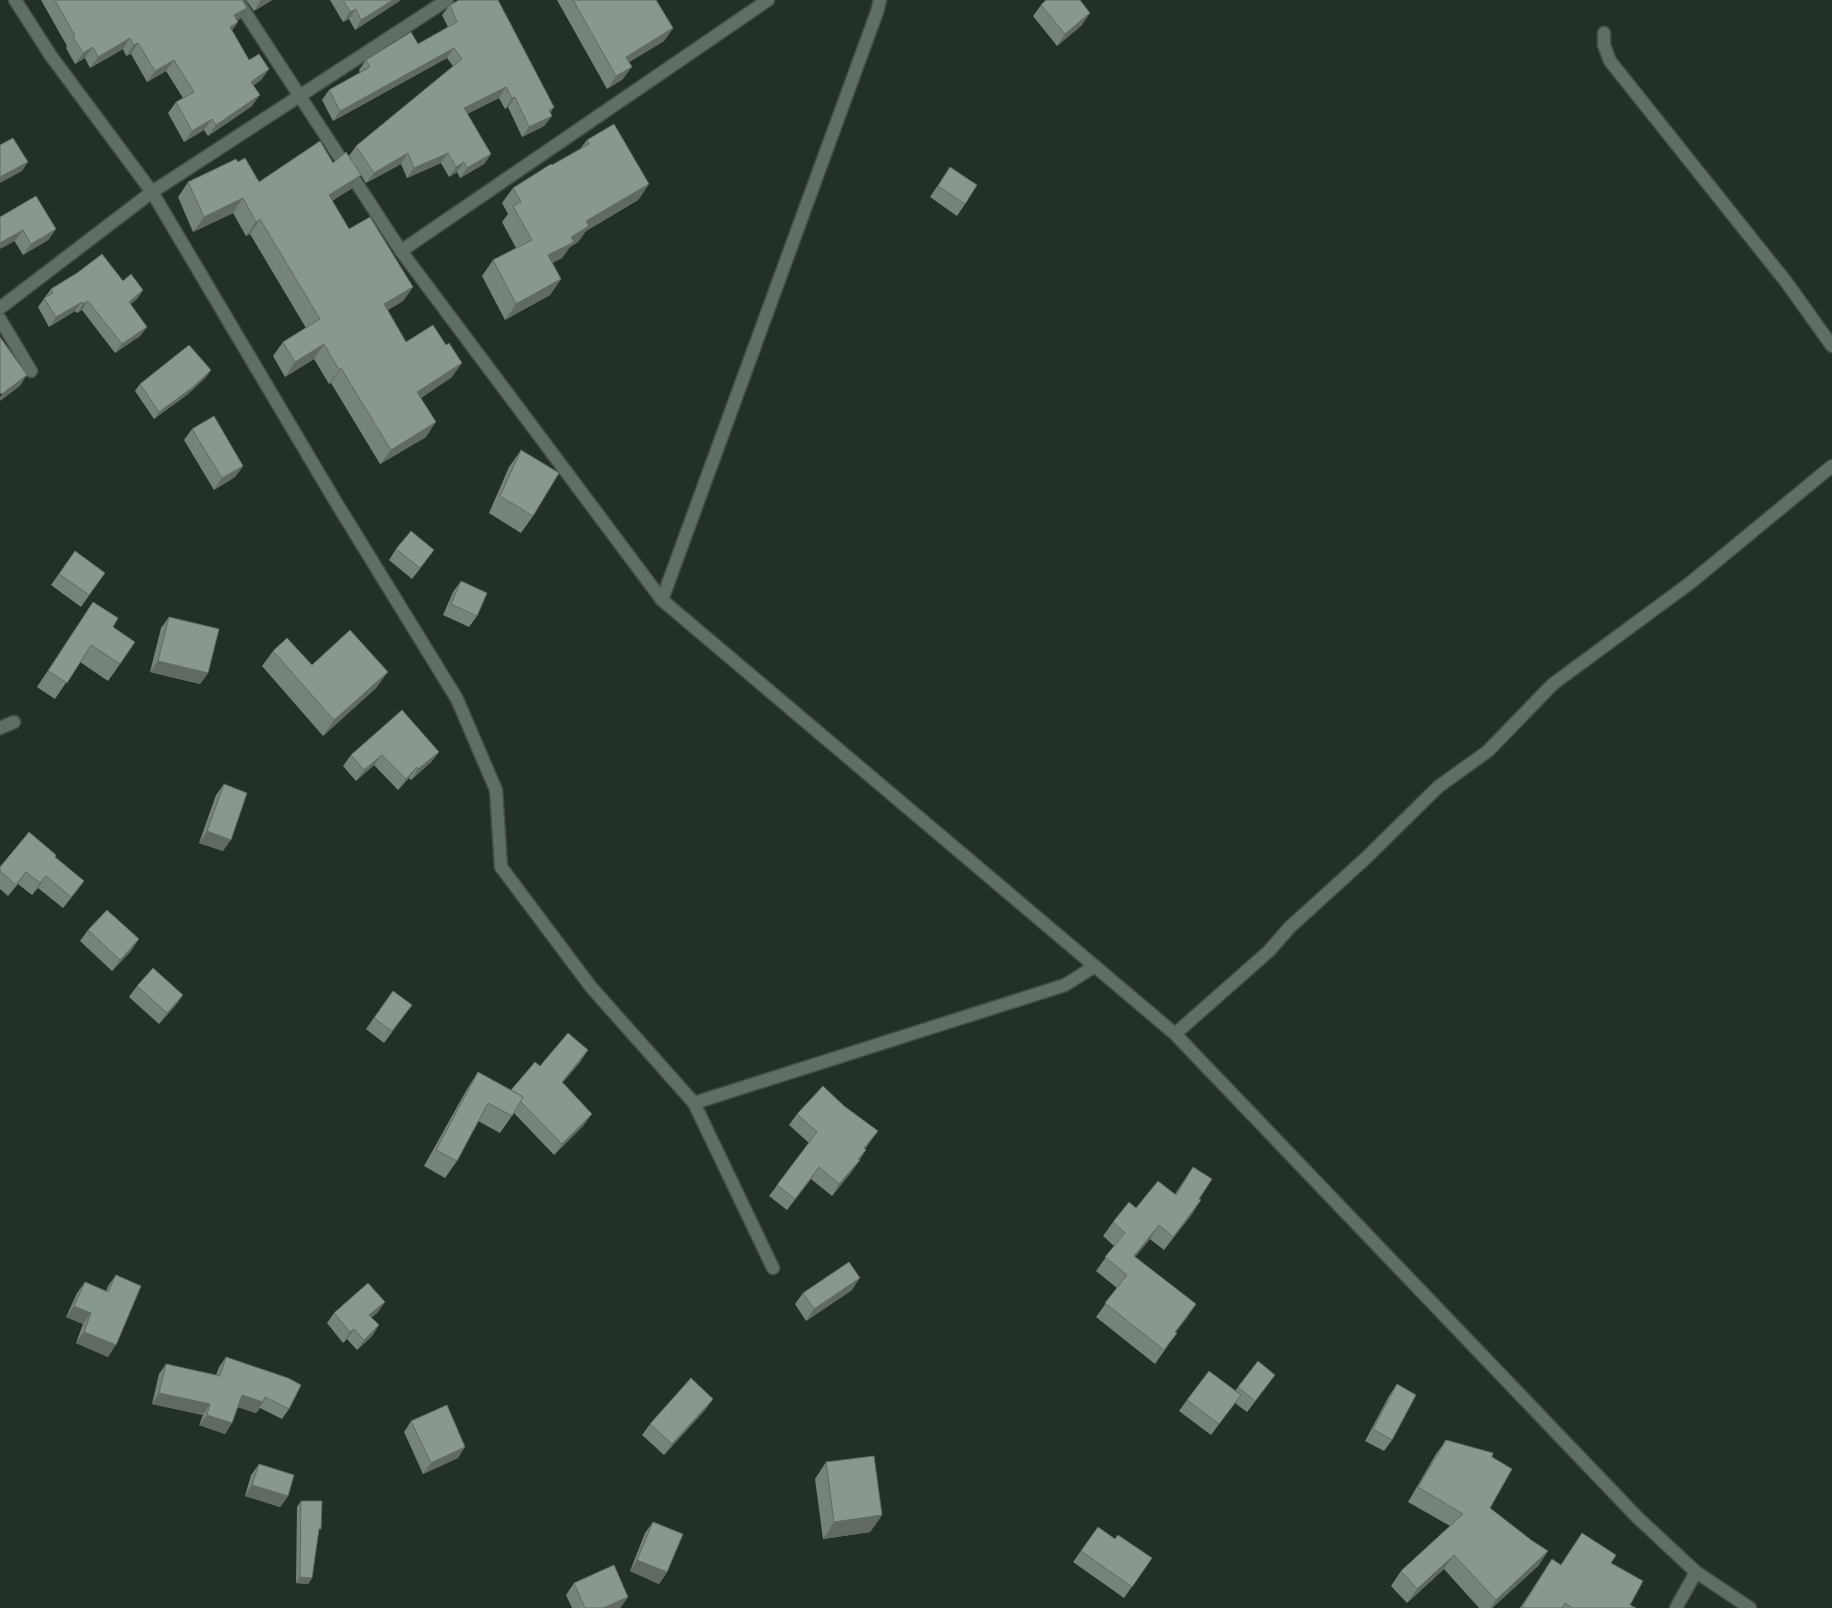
<svg xmlns="http://www.w3.org/2000/svg" width="1832" height="1608" font-family="'Roboto Condensed',sans-serif">
	<rect width="100%" height="100%" fill="#233027"/>
	<g fill="none" stroke-linecap="round" stroke-linejoin="round">
		<defs>
			<g id="street">
				<path d="M15 0 51 56 152 192 334 499 457 699 496 790 501 867 591 987 694 1103 1065 985 1095 966"/>
				<path d="M237 0 401 251 662 600 1175 1034 1637 1517 1696 1572 1750 1608"/>
				<path d="M1604 33V45L1610 61 1787 283 1832 346"/>
				<path d="M401 251 768 0"/>
				<path d="M0 308 152 192 447 0"/>
				<path d="M0 319 31 371"/>
				<path d="M662 600 877 12 880 0"/>
				<path d="M0 728 14 722"/>
				<path d="M1175 1034 1269 951 1289 928 1366 858 1438 787 1488 751 1553 684 1690 583 1832 466"/>
				<path d="M694 1103 773 1268"/>
				<path d="M1676 1608 1696 1572"/>
			</g>
		</defs>
		<use href="#street" stroke="#434e46" stroke-width="15"/>
		<use href="#street" stroke="#606f64" stroke-width="12"/>
	</g>
	<g fill="#768378">
		<path d="M41 0H242L240 19 237 20 238 22 232 30 249 60 269 69 261 80 253 86 252 106 208 136 204 130 184 142 168 113 176 102 183 98 166 71 147 82 131 54 126 56 123 49 90 68 85 58 75 64 66 48 67 46Z"/>
		<path d="M246 0H272L254 11Z"/>
		<path d="M330 0H401L355 30 349 19 343 22Z"/>
		<path d="M557 0H656L673 28 664 41 629 62 623 79 607 89Z"/>
		<path d="M450 5 554 107 550 113 552 116 544 126 522 137 508 107 505 109 499 98 467 114 491 154 484 164 460 178 457 172 449 177 441 163 407 178 401 164 366 183 361 175 351 189 332 201 349 229 413 287 403 301 388 310 406 342 452 377 421 398 426 437 380 464 331 383 329 384 314 359 285 377 273 356 283 342 306 328 250 234 246 236 233 213 193 232 178 197 188 182 238 162 259 182 333 163 349 156 356 146 453 66 447 58 333 121 322 100 329 90 360 73 359 70 366 60 418 44 448 27 442 15Z"/>
		<path d="M1041 5 1082 25 1057 46 1033 16Z"/>
		<path d="M587 140 649 184 638 200 586 231 578 242 570 247 562 258 552 263 561 279 550 295 505 320 482 276 493 260 516 248 502 222 508 214 502 203 513 188 580 149Z"/>
		<path d="M950 167 965 204 957 216 930 197Z"/>
		<path d="M0 217 56 229 48 240 23 255Z"/>
		<path d="M123 281 143 290 137 299 130 304 147 327 140 336 115 353 82 310 77 313 75 311 49 327 38 307 51 289Z"/>
		<path d="M211 370 206 377 188 394 154 419 135 391 140 384Z"/>
		<path d="M192 429 243 466 235 477 214 490 184 440Z"/>
		<path d="M521 450 533 516 521 533 489 513 509 467Z"/>
		<path d="M396 549 426 561 412 579 389 560Z"/>
		<path d="M75 551 105 573 81 607 51 585Z"/>
		<path d="M461 581 477 616 469 627 443 615 453 592Z"/>
		<path d="M93 602 113 627 120 664 108 681 80 662 55 699 37 687Z"/>
		<path d="M169 617 208 673 200 684 150 672 161 628Z"/>
		<path d="M273 651 312 665 377 687 323 736 262 666Z"/>
		<path d="M439 752 431 762 411 780 409 778 398 790 374 765 356 781 343 766 351 755Z"/>
		<path d="M224 784 223 851 199 843 216 795Z"/>
		<path d="M55 857 84 881 76 892 63 908 38 888 32 895 18 884 8 896 0 889V867Z"/>
		<path d="M88 930 131 951 112 971 80 941Z"/>
		<path d="M137 986 183 995 175 1006 159 1024 129 997Z"/>
		<path d="M393 991 412 1005 384 1043 366 1029Z"/>
		<path d="M581 1061 562 1083 584 1125 554 1155 514 1113 500 1133 478 1121 457 1161 445 1178 424 1166 467 1089 478 1072 511 1090 540 1066Z"/>
		<path d="M844 1106 878 1131 865 1149 866 1150 852 1171 832 1196 811 1179 787 1210 769 1196 809 1143 789 1125 797 1114Z"/>
		<path d="M1193 1167 1199 1199 1192 1214 1164 1250 1150 1239 1135 1257 1196 1304 1176 1332 1167 1347 1155 1364 1096 1317 1117 1288 1096 1271 1114 1246 1103 1236 1113 1222 1136 1208 1175 1194Z"/>
		<path d="M116 1275 108 1357 76 1343 83 1324 66 1317 77 1293 85 1282 106 1291 108 1286Z"/>
		<path d="M852 1290 806 1321 795 1304 803 1293Z"/>
		<path d="M378 1312 371 1318 379 1325 372 1336 357 1350 347 1339 343 1343 327 1323 334 1313Z"/>
		<path d="M226 1357 289 1409 282 1419 260 1408 256 1413 238 1407 225 1434 199 1425 203 1415 152 1404 159 1374 166 1364 216 1375 219 1367Z"/>
		<path d="M1258 1361 1267 1386 1247 1412 1235 1403 1211 1435 1179 1411 1187 1400 1235 1391Z"/>
		<path d="M1397 1384 1392 1440 1384 1451 1365 1441 1389 1396Z"/>
		<path d="M713 1399 705 1410 664 1455 642 1435 650 1424Z"/>
		<path d="M411 1421 458 1458 423 1474 404 1432Z"/>
		<path d="M1446 1440 1492 1457 1490 1508 1531 1540 1548 1551 1538 1566 1492 1608H1479L1444 1569 1407 1603 1391 1586 1401 1571 1450 1526 1408 1502 1436 1454Z"/>
		<path d="M826 1462 882 1515 870 1532 823 1539 815 1479Z"/>
		<path d="M259 1464 288 1496 280 1507 245 1496 251 1475Z"/>
		<path d="M301 1501 312 1578 308 1584 296 1583 297 1507Z"/>
		<path d="M653 1522 667 1572 659 1584 630 1571 645 1533Z"/>
		<path d="M1098 1527 1115 1539 1152 1558 1124 1598 1073 1562Z"/>
		<path d="M1582 1533 1611 1563 1630 1605 1636 1608H1520L1552 1559 1561 1565Z"/>
		<path d="M574 1583 628 1597 620 1608H572L566 1595Z"/>
	</g>
	<g fill="#606a62">
		<path d="M261 0H272L254 11Z"/>
		<path d="M393 0H401L355 30 361 20Z"/>
		<path d="M247 8 240 19 226 26 234 15Z"/>
		<path d="M356 9 349 19 343 22 350 12Z"/>
		<path d="M1090 13 1082 25 1057 46 1065 34Z"/>
		<path d="M238 22 230 33V27Z"/>
		<path d="M673 28 664 41 618 69 626 57Z"/>
		<path d="M130 38 123 49 90 68 98 57Z"/>
		<path d="M138 43 131 54 126 56 134 45Z"/>
		<path d="M93 47 85 58 75 64 83 53Z"/>
		<path d="M454 48 447 58 333 121 340 111Z"/>
		<path d="M174 60 166 71 147 82 155 71Z"/>
		<path d="M632 67 623 79 607 89 616 76Z"/>
		<path d="M269 69 261 80 243 93 251 82Z"/>
		<path d="M506 87 499 98 457 119 464 108Z"/>
		<path d="M260 95 252 106 208 136 216 125Z"/>
		<path d="M515 97 508 107 505 109 512 98Z"/>
		<path d="M552 116 544 126 522 137 529 127Z"/>
		<path d="M212 119 204 130 184 142 192 131Z"/>
		<path d="M408 153 401 164 366 183 374 173Z"/>
		<path d="M448 153 441 163 407 178 414 168Z"/>
		<path d="M491 154 484 164 460 178 467 168Z"/>
		<path d="M28 162 22 171 0 183V177Z"/>
		<path d="M464 162 457 172 449 177 456 167Z"/>
		<path d="M361 175 351 189 318 209 329 195Z"/>
		<path d="M649 184 638 200 586 231 578 242 570 247 562 258 537 271 548 255 571 237 586 221Z"/>
		<path d="M243 198 233 213 193 232 204 217Z"/>
		<path d="M260 219 250 234 246 236 256 222Z"/>
		<path d="M56 229 48 240 23 255 31 244Z"/>
		<path d="M23 230 15 241 0 249V243Z"/>
		<path d="M561 279 550 295 505 320 516 304Z"/>
		<path d="M413 287 403 301 374 318 384 304Z"/>
		<path d="M143 290 137 299 122 311 129 302Z"/>
		<path d="M88 301 82 310 77 313 83 304Z"/>
		<path d="M82 302 75 311 49 327 56 317Z"/>
		<path d="M147 327 140 336 115 353 122 344Z"/>
		<path d="M324 344 314 359 285 377 295 362Z"/>
		<path d="M462 363 452 377 407 407 417 392Z"/>
		<path d="M341 368 331 383 329 384 339 370Z"/>
		<path d="M211 370 206 377 188 394 154 419 159 412Z"/>
		<path d="M27 375 20 386 0 401V397L2 394Z"/>
		<path d="M436 422 426 437 380 464 391 450Z"/>
		<path d="M243 466 235 477 214 490 222 478Z"/>
		<path d="M158 661 208 673 200 684 150 672Z"/>
		<path d="M388 672 377 687 323 736 334 720Z"/>
		<path d="M439 752 431 762 411 780 418 769Z"/>
		<path d="M382 755 374 765 356 781 364 770Z"/>
		<path d="M417 767 409 778 398 790 406 779Z"/>
		<path d="M207 831 231 840 223 851 199 843Z"/>
		<path d="M26 872 18 884 8 896 16 885Z"/>
		<path d="M46 876 38 888 32 895 40 883Z"/>
		<path d="M84 881 76 892 63 908 71 897Z"/>
		<path d="M139 939 131 951 112 971 120 960Z"/>
		<path d="M183 995 175 1006 159 1024 167 1013Z"/>
		<path d="M588 1050 581 1061 554 1093 562 1082Z"/>
		<path d="M592 1114 584 1125 554 1155 562 1144Z"/>
		<path d="M860 1160 852 1171 832 1196 839 1184Z"/>
		<path d="M819 1167 811 1179 787 1210 795 1199Z"/>
		<path d="M1201 1200 1192 1214 1164 1250 1173 1237Z"/>
		<path d="M1159 1225 1150 1239 1124 1270 1134 1256Z"/>
		<path d="M860 1278 852 1290 806 1321 814 1309Z"/>
		<path d="M385 1302 378 1312 362 1326 369 1315Z"/>
		<path d="M1196 1304 1187 1318 1165 1345 1175 1332Z"/>
		<path d="M74 1306 91 1313 83 1324 66 1317Z"/>
		<path d="M379 1325 372 1336 357 1350 364 1340Z"/>
		<path d="M354 1329 347 1339 343 1343 350 1332Z"/>
		<path d="M84 1332 116 1345 108 1357 76 1343Z"/>
		<path d="M159 1393 210 1404 203 1415 152 1404Z"/>
		<path d="M242 1395 263 1402 256 1413 234 1406Z"/>
		<path d="M713 1399 705 1410 664 1455 672 1444Z"/>
		<path d="M207 1415 232 1423 225 1434 199 1425Z"/>
		<path d="M465 1447 458 1458 423 1474 431 1463Z"/>
		<path d="M252 1485 288 1496 280 1507 245 1496Z"/>
		<path d="M882 1515 870 1532 823 1539 834 1522Z"/>
		<path d="M1548 1551 1538 1566 1492 1608H1490L1496 1600Z"/>
		<path d="M1454 1555 1444 1569 1407 1603 1417 1589Z"/>
		<path d="M637 1560 667 1572 659 1584 630 1571Z"/>
		<path d="M300 1577 312 1578 308 1584 296 1583Z"/>
		<path d="M628 1597 620 1608H603Z"/>
	</g>
	<g fill="#89988c" stroke="#606a62">
		<path d="M55 0H242L247 8 234 15 238 22 230 27 249 60 259 54 269 69 251 82 260 95 216 125 212 119 192 131 176 102 194 92 174 60 155 71 138 43 134 45 130 38 98 57 93 47 83 53 73 37 75 36Z"/>
		<path d="M343 0H393L361 20 356 9 350 12Z"/>
		<path d="M459 0H498L554 107 549 110 552 116 529 127 515 97 512 98 506 87 464 108 491 154 467 168 464 162 456 167 448 153 414 168 408 153 374 173 356 146 462 59 454 48 340 111 329 90 370 67 366 60 411 32 418 44 457 22 450 5Z"/>
		<path d="M573 0H656L673 28 626 57 632 67 616 76Z"/>
		<path d="M1046 0H1080L1090 13 1065 34 1041 5Z"/>
		<path d="M614 124 649 184 586 221 589 226 571 237 574 242 548 255 561 279 516 304 493 260 532 240 513 206 521 202 513 188 551 164 552 165 589 144 587 140Z"/>
		<path d="M13 138 28 162 0 177V145Z"/>
		<path d="M320 141 333 163 346 152 361 175 329 195 349 229 370 217 413 287 384 304 406 342 433 325 446 345 449 343 462 363 417 392 436 422 391 450 341 368 339 370 324 344 295 362 283 342 320 319 260 219 256 222 243 198 204 217 188 182 236 159 238 162 245 158 259 182Z"/>
		<path d="M950 167 977 185 965 204 938 186Z"/>
		<path d="M36 196 56 229 31 244 23 230 0 243V217Z"/>
		<path d="M102 254 123 281 131 274 143 290 129 302 147 327 122 344 88 301 83 304 82 302 56 317 44 298 53 293 51 289 77 273Z"/>
		<path d="M0 337 27 375 2 394 1 393 0 394Z"/>
		<path d="M189 345 211 370 193 387 159 412 140 384Z"/>
		<path d="M214 416 243 466 222 478 192 429Z"/>
		<path d="M521 450 559 473 533 516 500 496Z"/>
		<path d="M411 531 434 550 420 568 396 549Z"/>
		<path d="M75 551 105 573 89 595 59 574Z"/>
		<path d="M461 581 487 593 477 616 451 604Z"/>
		<path d="M93 602 118 618 113 627 135 642 120 664 91 645 67 683 48 671Z"/>
		<path d="M169 617 219 629 208 673 158 661Z"/>
		<path d="M350 630 388 672 334 720 273 651 287 638 312 665Z"/>
		<path d="M402 710 439 752 418 769 417 767 406 779 382 755 364 770 351 755Z"/>
		<path d="M224 784 247 793 231 840 207 831Z"/>
		<path d="M29 832 56 855 55 857 84 881 71 897 46 876 40 883 26 872 16 885 0 871V867Z"/>
		<path d="M107 910 139 939 120 960 88 930Z"/>
		<path d="M153 968 183 995 167 1013 137 986Z"/>
		<path d="M393 991 412 1005 392 1031 374 1018Z"/>
		<path d="M568 1033 588 1050 562 1082 592 1114 562 1144 520 1101 523 1097 511 1090 535 1062 540 1066Z"/>
		<path d="M478 1072 523 1097 512 1116 488 1103 457 1161 436 1150Z"/>
		<path d="M823 1086 844 1106 878 1131 864 1148 866 1150 858 1159 860 1160 839 1184 819 1167 795 1199 777 1185 817 1132 797 1114Z"/>
		<path d="M1193 1167 1212 1179 1199 1199 1201 1200 1173 1237 1159 1225 1134 1256 1196 1304 1175 1332 1177 1333 1164 1350 1105 1303 1127 1275 1105 1257 1125 1233 1113 1222 1129 1202 1136 1208 1158 1181 1176 1195Z"/>
		<path d="M849 1262 860 1278 814 1309 803 1293Z"/>
		<path d="M116 1275 141 1286 116 1345 84 1332 91 1313 74 1306 85 1282 108 1292Z"/>
		<path d="M368 1283 385 1302 369 1315 379 1325 364 1340 354 1329 350 1332 334 1313Z"/>
		<path d="M226 1357 288 1378 301 1385 289 1409 265 1397 263 1402 242 1395 232 1423 207 1415 210 1404 159 1393 166 1364 220 1376Z"/>
		<path d="M1258 1361 1275 1375 1255 1401 1238 1387Z"/>
		<path d="M1209 1371 1241 1395 1219 1424 1187 1400Z"/>
		<path d="M691 1378 713 1399 672 1444 650 1424Z"/>
		<path d="M1397 1384 1416 1395 1392 1440 1373 1429Z"/>
		<path d="M447 1405 465 1447 431 1463 411 1421Z"/>
		<path d="M1446 1440 1493 1453 1492 1457 1512 1469 1490 1508 1531 1540 1548 1551 1496 1600 1454 1555 1417 1589 1401 1571 1463 1514 1418 1487Z"/>
		<path d="M874 1456 882 1515 834 1522 826 1462Z"/>
		<path d="M259 1464 294 1475 288 1496 252 1485Z"/>
		<path d="M301 1501H322L321 1529H319L312 1578 300 1577Z"/>
		<path d="M653 1522 683 1534 667 1572 637 1560Z"/>
		<path d="M1098 1527 1115 1539 1118 1535 1152 1558 1132 1587 1081 1551Z"/>
		<path d="M1582 1533 1616 1555 1611 1563 1643 1581 1630 1605 1636 1608H1572L1565 1603 1562 1608H1524L1522 1607 1552 1559 1561 1565Z"/>
		<path d="M614 1565 628 1597 603 1608H585L574 1583Z"/>
	</g>
</svg>
